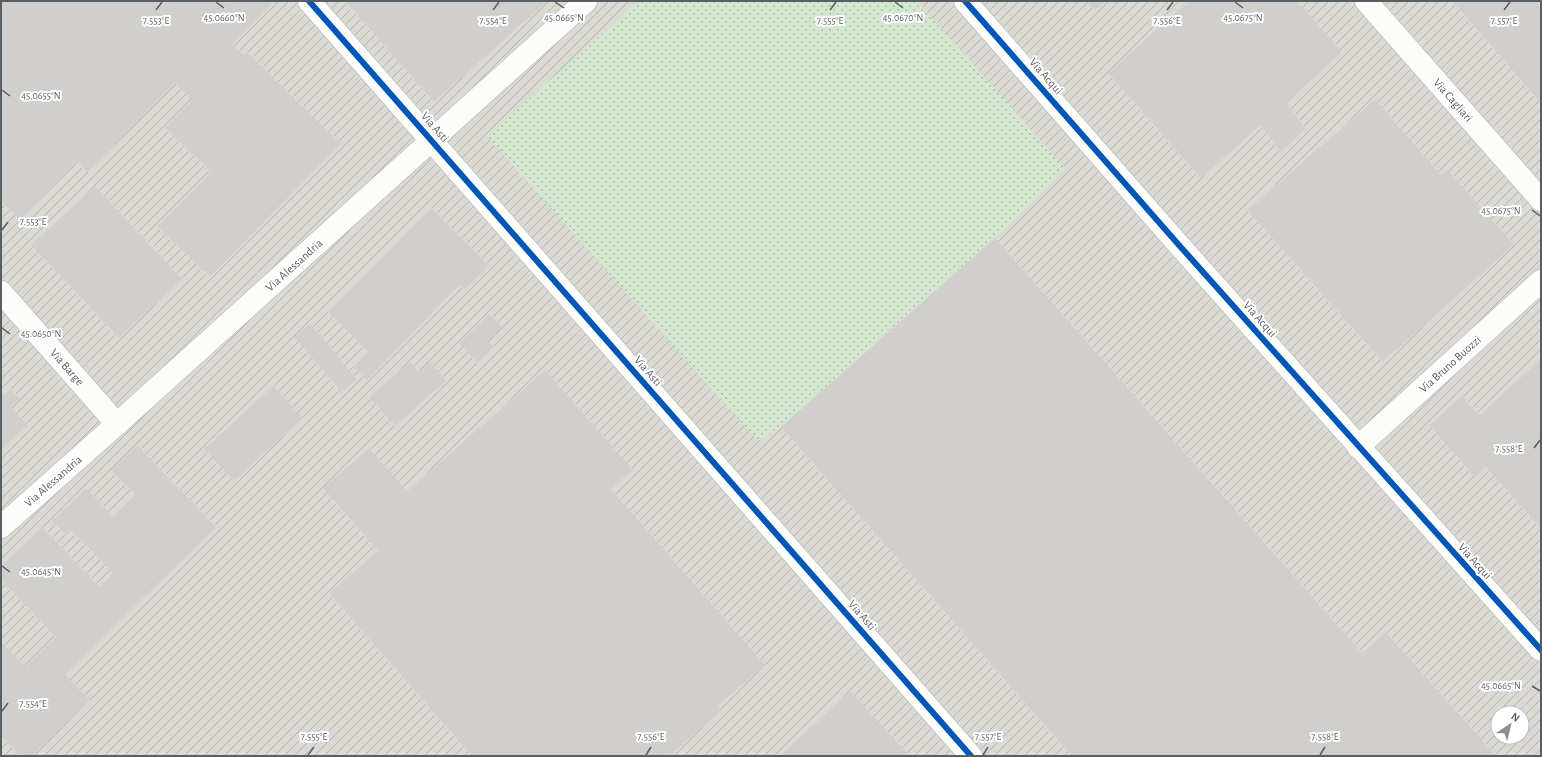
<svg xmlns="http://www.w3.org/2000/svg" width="1542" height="757" font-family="'Alegreya Sans',sans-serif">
	<defs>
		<pattern id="industrial-furrows" width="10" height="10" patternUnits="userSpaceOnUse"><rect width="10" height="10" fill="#dbd9d4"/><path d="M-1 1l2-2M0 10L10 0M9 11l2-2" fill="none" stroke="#b5b3b0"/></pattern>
		<pattern id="grass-dots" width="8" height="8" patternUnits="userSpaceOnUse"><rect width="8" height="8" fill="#d2e7cd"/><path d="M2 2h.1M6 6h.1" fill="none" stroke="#adbeaa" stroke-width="1.8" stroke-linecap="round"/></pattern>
	</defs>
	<rect width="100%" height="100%" fill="#eae8e3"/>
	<path fill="url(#industrial-furrows)" fill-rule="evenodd" d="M1 1H1541V756H1ZM1498 713H1522V737H1498Z"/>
	<path fill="url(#grass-dots)" d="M639 1H917L1066 169 995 238 781 427 758 441 487 136Z"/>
	<g fill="#d0cfcc" stroke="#dad7d2">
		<path d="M1 1H57L59 2 60 1H274L232 44 244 55 247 52 341 144 210 277 157 226 211 172 165 128 192 100 175 83 88 172 77 162 20 220 1 201Z"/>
		<path d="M345 1H548L434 102Z"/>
		<path d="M1087 1H1105L1095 10Z"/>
		<path d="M1188 1H1297L1342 52 1286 103 1306 129 1281 152 1260 126 1201 178 1108 73Z"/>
		<path d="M1452 1H1536L1541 7V103Z"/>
		<path d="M1375 99 1441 175 1448 170 1514 245 1383 362 1247 210Z"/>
		<path d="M95 186 182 279 119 338 31 245Z"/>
		<path d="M431 208 489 266 465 290 460 285 367 380 353 367 368 352 328 312Z"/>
		<path d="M995 238 1362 653 1386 632 1496 756H1072L781 427Z"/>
		<path d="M489 314 502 327 487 341 494 347 478 363 459 343Z"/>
		<path d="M310 323 357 379 342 392 294 337Z"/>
		<path d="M1541 359V529L1486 467 1475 477 1429 425 1462 396 1479 415Z"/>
		<path d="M410 362 419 372 430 362 446 381 395 426 369 397Z"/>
		<path d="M545 370 633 470 611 489 765 665 718 706 722 710 669 756H472L329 593 378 551 323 488 369 448 407 491Z"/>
		<path d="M273 386 303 418 234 481 204 449Z"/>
		<path d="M10 389 20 399 11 407 28 425 1 450V391L5 395Z"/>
		<path d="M137 445 216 527 65 675 90 700 32 756H21L1 736V642L25 667 56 637 1 580V567L42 527 100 587 113 573 72 531 67 536 52 521 86 488 113 516 135 494 111 470Z"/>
		<path d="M850 691 910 756H780Z"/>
	</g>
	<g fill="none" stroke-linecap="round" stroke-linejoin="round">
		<defs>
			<g id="minor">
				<path d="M309 1 971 756"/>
				<path d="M965 1 1178 244 1541 650"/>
				<path d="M1366 1 1541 200"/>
				<path d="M1 292 117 424"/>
				<path d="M1358 447 1541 281"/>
				<path d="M1 527 117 424 586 1"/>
			</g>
		</defs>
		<use href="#minor" stroke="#c6c7c6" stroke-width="24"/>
		<use href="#minor" stroke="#fcfcfb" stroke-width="22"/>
		<defs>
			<g id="cycleway">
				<path d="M309 1 971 756"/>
				<path d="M965 1 1178 244 1541 650"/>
			</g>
		</defs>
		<use href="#cycleway" stroke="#fff" stroke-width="8"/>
		<use href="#cycleway" stroke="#0057b8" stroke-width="6"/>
	</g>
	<path fill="none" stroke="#595e63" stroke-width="1.5" d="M216 2 224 8M555 2 564 8M895 2 903 8M1235 2 1243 8M156 10 162 2M493 10 499 2M830 10 836 2M1167 10 1173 2M1504 10 1510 2M2 90 10 96M1532 210 1540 216M2 230 8 222M2 328 10 334M1534 448 1540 440M2 566 10 572M1532 686 1540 691M2 711 8 703M308 755 314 747M646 755 651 747M983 755 988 747M1320 755 1325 747"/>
	<g text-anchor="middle" stroke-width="4" stroke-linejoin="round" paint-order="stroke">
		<g font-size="12" fill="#595e63" stroke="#fff">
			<text transform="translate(1046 76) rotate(49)" y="4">Via Acqui</text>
			<text transform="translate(1453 100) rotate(49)" y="4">Via Cagliari</text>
			<text transform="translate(435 127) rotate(49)" y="4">Via Asti</text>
			<text transform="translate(294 265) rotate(-42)" y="4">Via Alessandria</text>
			<text transform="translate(1260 319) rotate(48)" y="4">Via Acqui</text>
			<text transform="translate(1450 364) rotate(-42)" y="4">Via Bruno Buozzi</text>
			<text transform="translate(67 367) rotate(49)" y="4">Via Barge</text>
			<text transform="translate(648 371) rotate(49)" y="4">Via Asti</text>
			<text transform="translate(53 481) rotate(-41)" y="4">Via Alessandria</text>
			<text transform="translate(1475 561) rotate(48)" y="4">Via Acqui</text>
			<text transform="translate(862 615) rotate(49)" y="4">Via Asti</text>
		</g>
	</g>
	<g font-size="10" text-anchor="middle" fill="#595e63" stroke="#fff" stroke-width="4" stroke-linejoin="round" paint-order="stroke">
		<text x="224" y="21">45.0660°N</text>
		<text x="564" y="21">45.0665°N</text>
		<text x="903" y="21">45.0670°N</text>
		<text x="1243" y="21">45.0675°N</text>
		<text x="156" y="24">7.553°E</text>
		<text x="493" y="24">7.554°E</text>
		<text x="830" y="24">7.555°E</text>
		<text x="1167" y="24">7.556°E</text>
		<text x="1504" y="24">7.557°E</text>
		<text x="41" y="99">45.0655°N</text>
		<text x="1501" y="214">45.0675°N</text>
		<text x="33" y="225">7.553°E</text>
		<text x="41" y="337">45.0650°N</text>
		<text x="1509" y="452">7.558°E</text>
		<text x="41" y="575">45.0645°N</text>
		<text x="1501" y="689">45.0665°N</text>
		<text x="33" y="707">7.554°E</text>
		<text x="314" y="740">7.555°E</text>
		<text x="651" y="740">7.556°E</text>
		<text x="988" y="740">7.557°E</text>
		<text x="1325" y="740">7.558°E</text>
	</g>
	<rect width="1542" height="757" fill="none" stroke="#595e63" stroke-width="4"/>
	<g transform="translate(1510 725) rotate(35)"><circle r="19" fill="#ffffff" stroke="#bdbfc1"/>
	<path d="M0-3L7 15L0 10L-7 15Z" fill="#8c8e90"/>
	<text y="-6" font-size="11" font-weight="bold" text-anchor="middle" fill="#595e63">N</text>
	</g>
</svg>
